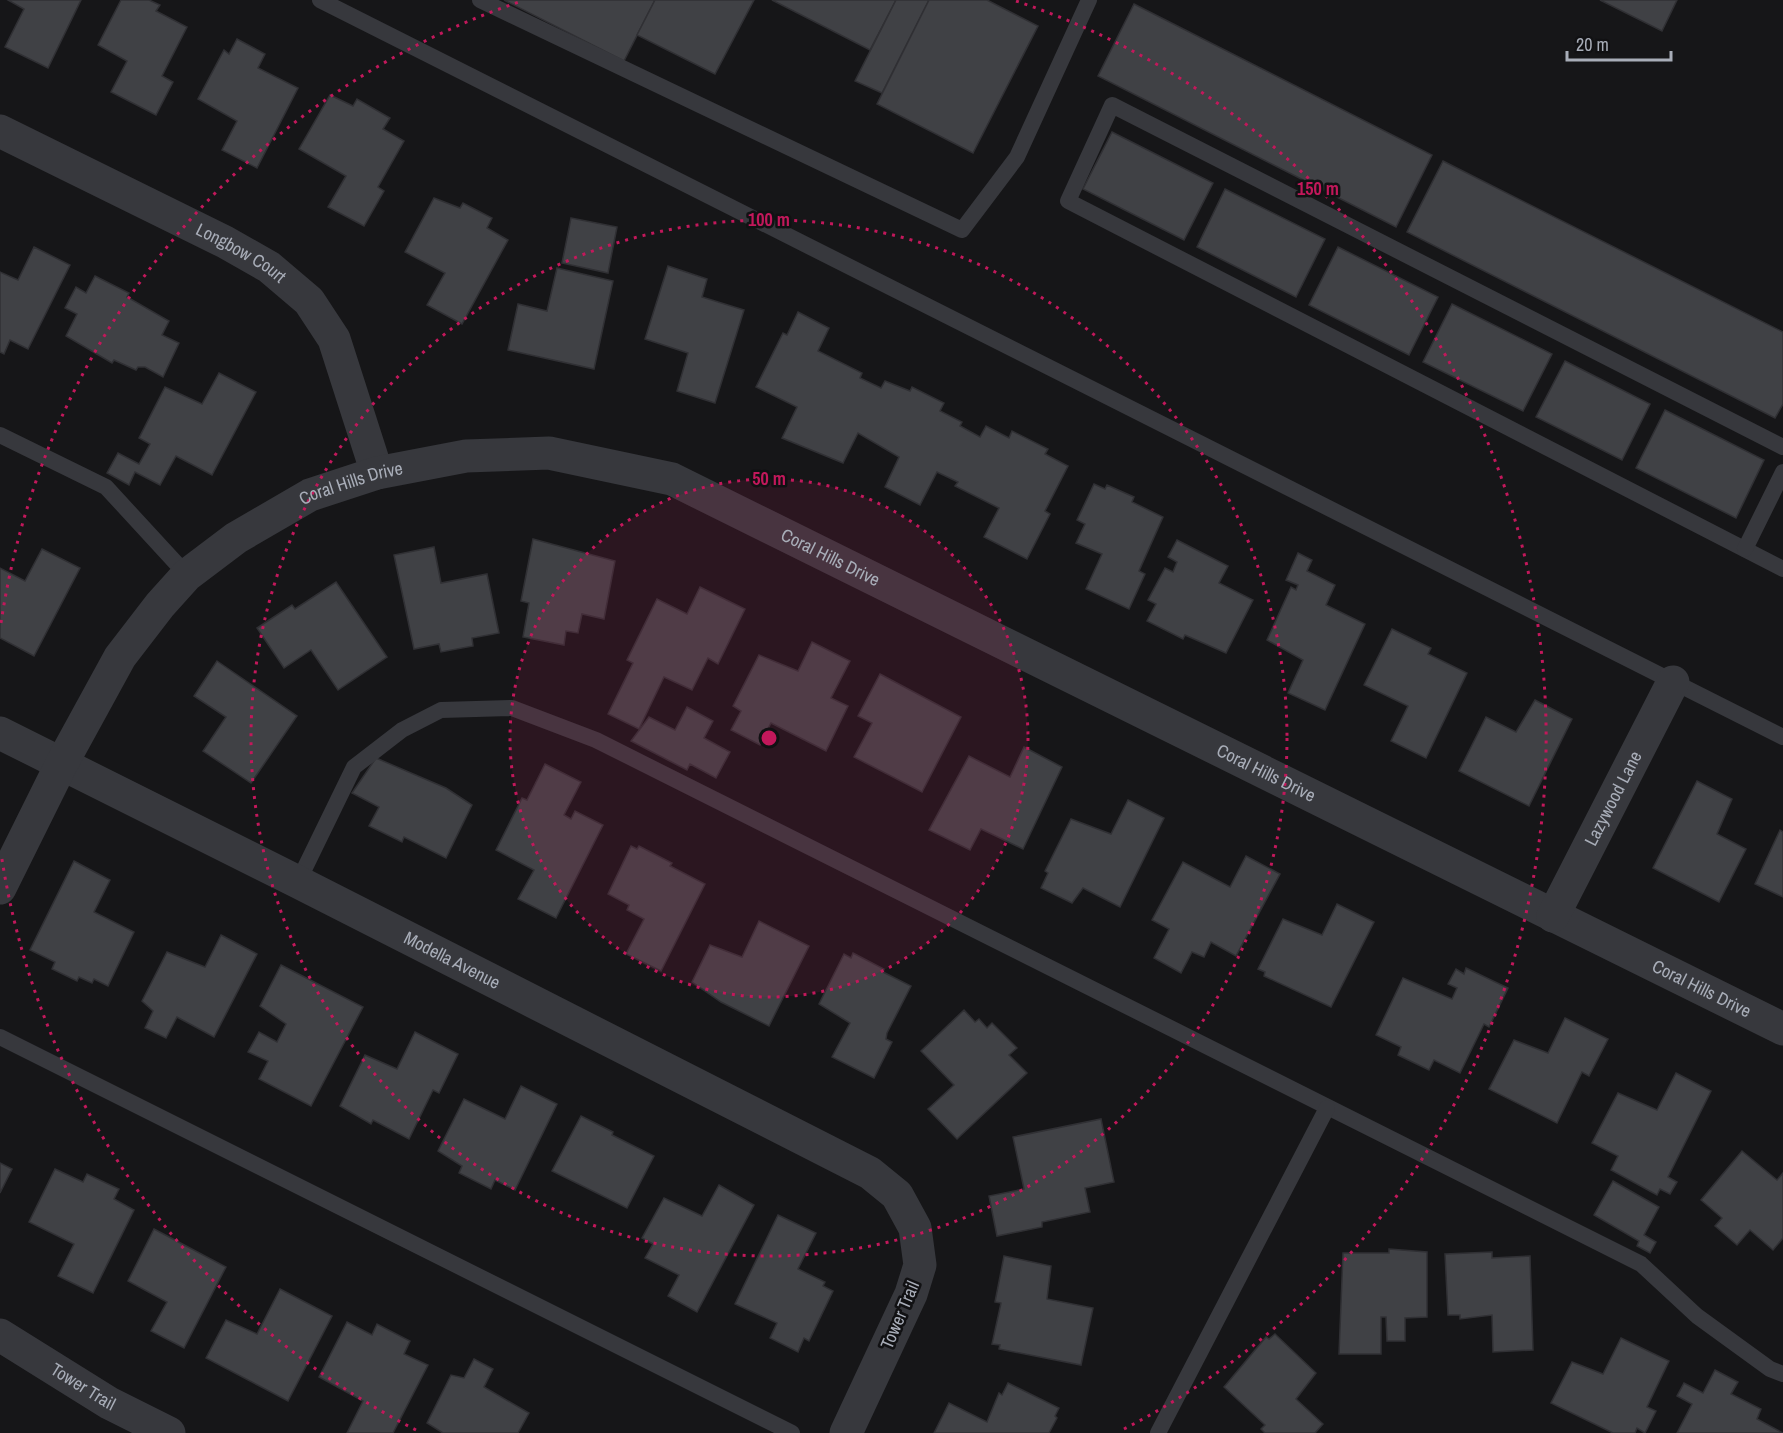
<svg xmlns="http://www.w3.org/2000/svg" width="1783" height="1433" font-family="'Archivo Narrow',sans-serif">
	<rect width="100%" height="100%" fill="#161618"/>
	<g fill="#404145" stroke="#303034" stroke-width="1.5">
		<path d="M8 0H81L48 68 5 47 24 9Z"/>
		<path d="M121 0H149L160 5 156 11 187 27 162 76 173 82 156 115 111 92 127 61 98 45Z"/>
		<path d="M504 0H655L624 61Z"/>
		<path d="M655 0H754L715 74 637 35Z"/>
		<path d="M772 0H896L870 50Z"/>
		<path d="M896 0H929L882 93 855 81Z"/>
		<path d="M929 0H987L1038 26 973 153 877 104Z"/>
		<path d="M1600 0H1677L1662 31Z"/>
		<path d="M1134 4 1432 155 1396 227 1098 76Z"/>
		<path d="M237 39 265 54 258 68 298 88 257 168 222 150 237 121 198 99 224 50 229 54Z"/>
		<path d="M330 95 353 106 357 99 390 118 383 129 404 141 378 187 384 191 364 226 328 207 346 176 299 149Z"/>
		<path d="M1112 132 1213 183 1184 240 1083 189Z"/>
		<path d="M1443 161 1783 332V404L1775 418 1407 232Z"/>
		<path d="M1225 189 1325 239 1296 297 1197 247Z"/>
		<path d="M434 198 460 208 463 203 492 218 487 228 508 240 462 324 427 305 445 273 405 252Z"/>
		<path d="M571 218 617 227 608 273 562 263Z"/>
		<path d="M34 247 70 265 28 349 10 340 4 354 0 352V272L18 280Z"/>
		<path d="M1338 247 1438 297 1409 355 1309 305Z"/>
		<path d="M668 266 707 279 702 297 744 310 715 403 677 391 688 353 645 339Z"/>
		<path d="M557 268 613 281 594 369 508 350 518 304 547 311Z"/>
		<path d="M95 276 129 293 127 297 169 321 162 335 179 343 163 377 145 367H138L136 370 114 360 112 363 66 336 77 314 65 308 76 287 86 293Z"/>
		<path d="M1452 304 1552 354 1523 411 1423 362Z"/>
		<path d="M798 312 829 328 818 351 862 373 860 378 881 388 885 381 910 391 912 387 944 403 940 411 962 422 960 426 980 437 986 426 1009 438 1012 431 1048 449 1045 454 1068 466 1045 511 1050 514 1027 559 984 537 999 508 955 486 958 482 937 472 920 505 885 487 899 457 858 433 843 463 782 438 797 407 756 387 783 333 787 335Z"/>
		<path d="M1565 361 1650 404 1622 460 1536 417Z"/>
		<path d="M219 373 256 392 212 475 176 456 160 485 135 472 129 485 107 473 118 453 139 464 150 444 139 438 165 387 202 404Z"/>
		<path d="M1665 410 1764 460 1736 518 1636 468Z"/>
		<path d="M1094 484 1105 489 1107 485 1134 497 1132 502 1163 517 1139 571 1145 574 1129 609 1086 589 1102 554 1076 543 1085 524 1077 520Z"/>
		<path d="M533 539 615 561 604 619 582 614 578 633 566 631 564 645 523 637 529 603 521 601Z"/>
		<path d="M1177 540 1228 566 1219 583 1253 600 1226 653 1185 635 1183 639 1147 621 1156 604 1148 600 1165 568 1173 572 1177 562 1168 557Z"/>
		<path d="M434 547 441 583 487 574 499 633 472 638 473 646 441 652 439 644 414 649 394 555Z"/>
		<path d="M42 549 80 568 34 656 0 638V568L25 581Z"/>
		<path d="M1298 553 1312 560 1307 571 1335 585 1326 605 1365 624 1325 710 1288 693 1303 660 1267 640 1291 587 1296 590 1298 585 1286 580Z"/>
		<path d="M336 582 387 657 338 690 311 650 284 668 257 628 292 605 295 609Z"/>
		<path d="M700 587 745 609 718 664 708 658 692 690 664 677 639 729 608 714 633 663 627 660 657 599 687 614Z"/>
		<path d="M1392 629 1431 648 1428 654 1467 673 1426 758 1391 741 1408 706 1364 685Z"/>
		<path d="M812 642 850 661 831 698 848 706 826 751 771 723 760 745 731 730 741 711 733 706 759 655 798 671Z"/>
		<path d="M217 661 297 716 251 783 203 751 226 717 194 696Z"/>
		<path d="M880 674 961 717 922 792 854 757 872 723 858 716Z"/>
		<path d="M1535 700 1572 719 1529 806 1459 771 1486 717 1516 732Z"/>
		<path d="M687 707 713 721 704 738 730 752 716 778 690 764 687 770 631 741 649 717 675 730Z"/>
		<path d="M1024 747 1062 767 1023 849 981 829 970 850 929 830 969 756 1010 777Z"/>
		<path d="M376 758 446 788 472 805 446 858 404 837 402 842 369 826 379 807 352 793Z"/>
		<path d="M545 764 581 782 564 815 571 819 575 811 603 825 556 918 518 899 534 870 496 850 522 798 527 800Z"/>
		<path d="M1697 781 1732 799 1717 834 1746 849 1719 902 1653 868Z"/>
		<path d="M1128 800 1164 818 1120 907 1083 888 1072 903 1041 888 1048 873 1045 871 1071 819 1111 834Z"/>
		<path d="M1780 830 1783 832V897L1755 884Z"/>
		<path d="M631 846 637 849 639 846 672 863 670 866 705 884 661 971 626 954 644 919 627 910 629 905 608 894Z"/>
		<path d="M1246 856 1280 874 1236 956 1211 942 1204 957 1192 952 1181 973 1154 958 1169 929 1152 920 1183 862 1230 887Z"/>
		<path d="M74 861 110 880 94 912 134 932 108 986 94 979 92 983 79 977 77 981 52 969 55 962 30 950Z"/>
		<path d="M1337 904 1374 922 1331 1007 1264 976 1265 972 1258 969 1283 919 1322 935Z"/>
		<path d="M759 921 809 946 769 1026 721 1002 692 982 710 945 742 957Z"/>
		<path d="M221 935 257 954 214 1037 177 1017 166 1038 145 1028 153 1011 142 1001 167 952 205 967Z"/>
		<path d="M853 953 884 969 883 972 911 986 887 1033 886 1039 892 1042 874 1078 832 1057 850 1023 819 1004 844 954 851 958Z"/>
		<path d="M281 965 363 1007 311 1106 259 1079 268 1061 248 1052 259 1032 277 1042 286 1024 260 1006Z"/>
		<path d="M1466 968 1508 988 1489 1027 1484 1024 1460 1073 1434 1060 1429 1070 1398 1055 1401 1047 1376 1035 1403 978 1452 999 1457 988 1448 984 1456 969 1464 974Z"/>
		<path d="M964 1010 975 1022 979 1019 987 1028 992 1023 1017 1048 1009 1055 1027 1073 957 1139 928 1109 954 1085 921 1051Z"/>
		<path d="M1565 1018 1608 1039 1589 1076 1582 1072 1557 1123 1489 1089 1514 1040 1548 1053Z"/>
		<path d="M415 1032 458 1054 439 1093 433 1090 409 1139 373 1120 371 1124 340 1106 365 1055 397 1069Z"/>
		<path d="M1676 1073 1711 1091 1668 1177 1677 1182 1670 1194 1660 1189 1657 1195 1611 1170 1618 1156 1592 1143 1618 1093 1657 1110Z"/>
		<path d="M521 1086 557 1104 515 1190 495 1180 491 1189 459 1173 462 1166 438 1151 464 1099 505 1119Z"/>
		<path d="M581 1116 613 1132 612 1135 654 1156 627 1208 552 1171Z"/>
		<path d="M1101 1119 1114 1182 1085 1188 1090 1212 1042 1222V1227L997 1236 989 1196 1024 1189 1013 1137Z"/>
		<path d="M1742 1151 1777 1180 1783 1173V1238L1773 1250 1750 1230 1737 1245 1715 1226 1722 1218 1701 1200Z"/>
		<path d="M0 1163 12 1169 0 1193Z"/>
		<path d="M55 1169 83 1182 87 1174 119 1189 114 1199 134 1210 93 1293 58 1276 74 1244 29 1222Z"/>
		<path d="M1613 1181 1659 1207 1644 1235 1656 1242 1650 1253 1637 1246 1639 1241 1594 1215Z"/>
		<path d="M719 1185 754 1205 697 1312 668 1296 679 1275 645 1258 653 1244 642 1238 664 1198 702 1216Z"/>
		<path d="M778 1215 816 1233 798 1269 825 1282 823 1286 833 1291 809 1341 804 1338 798 1352 770 1338 777 1323 735 1304Z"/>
		<path d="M154 1229 226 1267 184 1348 151 1331 167 1302 128 1281Z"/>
		<path d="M1389 1249 1427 1252V1317L1405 1318V1341H1387L1386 1317H1381V1354H1339L1343 1253H1389Z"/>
		<path d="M1492 1252V1258L1530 1256 1533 1350 1493 1352 1492 1315 1460 1319V1315H1448L1445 1254Z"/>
		<path d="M1004 1256 1051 1266 1047 1299 1093 1308 1081 1365 999 1349 1000 1345 992 1344 1001 1303 995 1302Z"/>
		<path d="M280 1289 332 1316 288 1401 206 1358 226 1320 257 1334Z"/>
		<path d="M347 1322 372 1335 377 1324 410 1341 404 1354 428 1365 393 1433H347L363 1401 319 1377Z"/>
		<path d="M1275 1334 1316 1373 1296 1399 1323 1424 1315 1433H1265L1261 1429 1265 1425 1224 1387 1266 1337 1269 1339Z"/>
		<path d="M1621 1338 1669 1361 1647 1407 1656 1411 1645 1433 1637 1428 1635 1433H1613L1551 1403 1572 1362 1603 1374Z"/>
		<path d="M474 1359 493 1369 484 1387 529 1413 518 1433H443L427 1423 451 1375 464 1378Z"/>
		<path d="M1715 1370 1738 1382 1731 1394 1761 1409 1757 1419 1783 1433H1677L1692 1404 1677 1396 1684 1383 1703 1393Z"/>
		<path d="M1008 1383 1059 1408 1055 1416 1057 1418 1049 1433H934L949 1403 987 1422 999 1393 1002 1395Z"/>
	</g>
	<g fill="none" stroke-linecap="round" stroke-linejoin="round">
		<g stroke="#37383d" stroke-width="16">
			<path d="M320 0 1783 737"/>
			<path d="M480 0 962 230 1017 157 1089 0"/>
			<path d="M0 435 106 487 187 575"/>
			<path d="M1783 447 1112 105 1068 201 1783 569"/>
			<path d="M1745 549 1783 472"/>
			<path d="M298 882 354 767 402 730 441 710 512 708 596 740 1641 1264 1697 1316 1770 1369 1783 1374"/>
			<path d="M0 1037 792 1433"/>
			<path d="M1158 1433 1327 1108"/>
		</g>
		<g stroke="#37383d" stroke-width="33">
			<path id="s1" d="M0 131 225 242 269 267 309 301 334 339 377 473"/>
			<path id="s2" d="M0 733 298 882 870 1173 897 1195 915 1228 920 1265 911 1294 846 1433"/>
			<path id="s3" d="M0 888 62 763 120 657 160 605 187 575 236 538 310 495 377 473 466 456 549 453 672 479 1783 1029"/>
			<path id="s4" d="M1553 916 1673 682"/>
			<path id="s5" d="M0 1335 109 1403 169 1433"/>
		</g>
	</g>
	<circle cx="769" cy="738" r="259" fill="#c2185b" fill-opacity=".12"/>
	<g fill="none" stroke="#c2185b" stroke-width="3" stroke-dasharray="3 6">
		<circle cx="769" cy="738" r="259"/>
		<circle cx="769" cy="738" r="518"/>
		<path d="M416 1430A777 777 0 0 1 1 853M1 623A777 777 0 0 1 522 1M1016 1A777 777 0 0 1 1122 1430"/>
	</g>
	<g text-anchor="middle" stroke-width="5" stroke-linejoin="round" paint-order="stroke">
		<g font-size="18" fill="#a8adb8" stroke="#111113">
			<text dy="6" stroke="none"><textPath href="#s1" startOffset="270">Longbow Court</textPath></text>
			<text dy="6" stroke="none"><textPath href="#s3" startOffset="556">Coral Hills Drive</textPath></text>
			<text dy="6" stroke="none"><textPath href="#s3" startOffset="1060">Coral Hills Drive</textPath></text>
			<text dy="6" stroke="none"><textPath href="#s3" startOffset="1546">Coral Hills Drive</textPath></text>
			<text dy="6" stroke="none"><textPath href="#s4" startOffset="132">Lazywood Lane</textPath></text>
			<text dy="6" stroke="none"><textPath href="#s2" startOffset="506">Modella Avenue</textPath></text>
			<text dy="6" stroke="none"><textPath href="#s3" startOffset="2032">Coral Hills Drive</textPath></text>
			<text transform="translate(900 1315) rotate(-67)" y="6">Tower Trail</text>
			<text dy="6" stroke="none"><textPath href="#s5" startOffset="98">Tower Trail</textPath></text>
		</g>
	</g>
	<circle cx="769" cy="738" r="9" fill="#c2185b" stroke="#111113" stroke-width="3"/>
	<g font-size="18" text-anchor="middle" font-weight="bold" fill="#c2185b" stroke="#111113" stroke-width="5" stroke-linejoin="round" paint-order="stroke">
		<text x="1318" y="195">150 m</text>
		<text x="769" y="226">100 m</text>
		<text x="769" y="485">50 m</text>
	</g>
	<path d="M1567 51v9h104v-9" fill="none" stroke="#a8adb8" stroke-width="3"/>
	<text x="1576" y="51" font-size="18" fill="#a8adb8" stroke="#111113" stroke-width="4.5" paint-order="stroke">20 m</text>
</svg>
